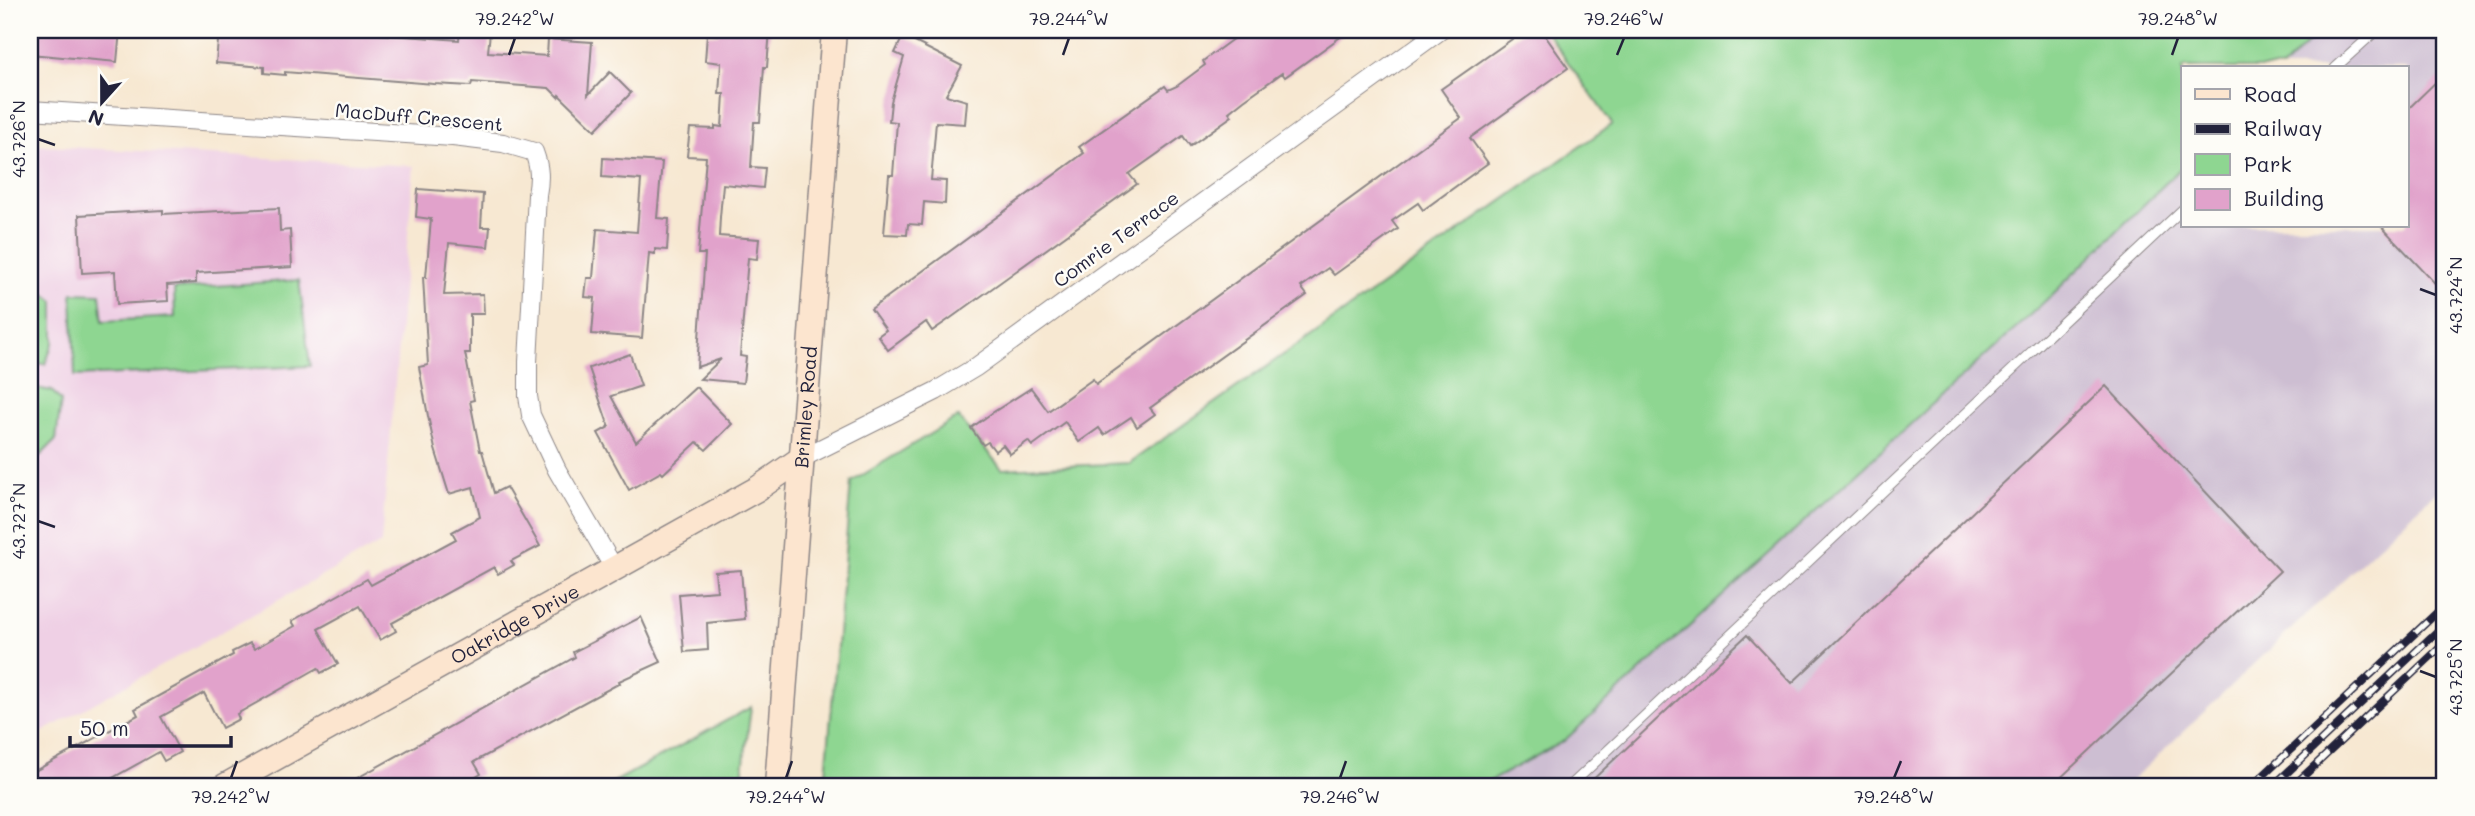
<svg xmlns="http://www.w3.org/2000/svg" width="2475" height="816" font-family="Mali,sans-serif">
	<rect width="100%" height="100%" fill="#fdfcf7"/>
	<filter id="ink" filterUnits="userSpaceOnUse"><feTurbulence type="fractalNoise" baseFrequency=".0143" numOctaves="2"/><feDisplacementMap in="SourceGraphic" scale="14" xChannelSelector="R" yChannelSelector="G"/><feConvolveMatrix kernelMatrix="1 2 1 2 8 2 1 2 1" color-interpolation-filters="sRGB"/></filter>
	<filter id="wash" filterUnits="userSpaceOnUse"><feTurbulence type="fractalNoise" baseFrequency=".00686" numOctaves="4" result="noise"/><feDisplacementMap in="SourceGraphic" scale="28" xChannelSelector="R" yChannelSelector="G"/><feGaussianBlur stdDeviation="1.57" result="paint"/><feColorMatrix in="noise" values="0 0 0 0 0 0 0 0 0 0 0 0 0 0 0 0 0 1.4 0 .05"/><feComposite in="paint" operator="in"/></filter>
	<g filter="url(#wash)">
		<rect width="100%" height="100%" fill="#f7e8d2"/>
		<path fill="#efd0e5" d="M30 145 414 166 381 543 30 739Z"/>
		<path fill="#cdbed2" d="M2321 30H2445V483L2126 786H1481L1564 741 2055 292 2183 166V226H2407V68H2282Z"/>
		<g fill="#8ed691" stroke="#587c66" stroke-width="2">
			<path d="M1545 30H2321L2282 68H2183V166L2055 292 1564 741 1481 786H825L851 482 958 417 1002 469 1129 463 1612 124Z"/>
			<path d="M299 280 310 366 75 376 72 293 100 294 103 321 175 317 174 289Z"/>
			<path d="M31 290 41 291 54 301V341L45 364 30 363Z"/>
			<path d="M30 387 52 391 61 401 56 440 31 465Z"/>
			<path d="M751 707 741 786H607Z"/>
		</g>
		<g id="blocks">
			<g fill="#e1a2cb">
				<path d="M47 30H120L117 62 30 54V31L47 33Z"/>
				<path d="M219 30H379L378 34 459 40 460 30 490 32 488 52 547 56 548 39 592 42 588 95 610 72 631 93 595 130 559 95 558 97 549 88 472 82 471 86 434 84 285 72V75L264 73V67L216 63Z"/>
				<path d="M719 30H770L767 67H764L760 122H754L751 167 765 168 763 188 723 184 720 217 719 236 759 239 757 259 748 258 740 356 746 357 743 383 700 379 721 359 697 367 705 254H698L706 157 687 156 690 128 715 129V126L722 127 724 94H719L721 63 705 61 707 34 718 35Z"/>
				<path d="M1245 30H1350L1285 77 1282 73 1244 100 1229 112 1232 116 1190 146 1183 136 1129 174 1137 184 948 320 932 331 926 322 888 350 878 336 886 330 871 309 1084 153 1079 147 1165 86 1168 90 1177 86 1205 65 1203 61Z"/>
				<path d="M1525 30H1541L1568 68 1470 138 1488 163 1423 210 1418 203 1392 221 1398 229 1334 275 1328 268 1301 287 1307 295 1150 408 1155 414 1137 427 1131 417 1104 435 1099 428 1079 442 1065 422 1032 446 1028 441 1010 454 1003 445 995 451 988 442 983 445 971 428 992 413 1031 388 1048 411 1093 379 1096 384 1461 118 1441 89Z"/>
				<path d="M903 36 962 66 946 95 967 101 965 124 936 122 931 180 946 181 945 204 924 202 922 225 908 224 907 235 884 234 889 175H893L897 122 889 121 891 102 904 57 895 53Z"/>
				<path d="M2445 73V294L2381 226H2407V110Z"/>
				<path d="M603 158 662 162 657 218 669 219 667 250 655 249V254L649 253 642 338 592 334 595 298 585 297 587 278H593L597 229 637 232 641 180 602 177Z"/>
				<path d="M418 189 483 194 481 227H490L488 247 449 243 444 295 483 294 484 314H470V353H465L474 400 470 401 480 451H482L494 493 506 487 540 546 511 561 514 565 498 574 494 567 392 623 396 631 380 640 360 606 318 629 338 664 321 673 318 668 237 714 239 719 222 728 204 693 161 717 180 752 164 761 159 752 111 779 115 786H38L31 773 138 715 135 709 233 655 232 652 250 643 254 649 295 626 292 621 367 579 371 585 456 539 452 532 480 517 473 487 449 494 435 449 428 416 419 367 428 365 423 277H426L431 219 416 217Z"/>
				<path d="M279 208 280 231 290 230 292 267 196 273V283L167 285 168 301 117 304 115 271 82 273 79 215 163 210V214Z"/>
				<path d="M630 354 641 386 611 396 636 442 696 387 732 424 706 450 697 442 663 474 661 472 629 490 598 433 609 427 589 368Z"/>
				<path d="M2106 386 2280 571 2052 786H1586L1747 635 1792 683Z"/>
				<path d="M741 570 745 619 707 623 708 650 684 652 679 594 717 591 715 572Z"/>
				<path d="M641 617 661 662 619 681 620 683 474 762 481 774 460 786H343L575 657 573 652Z"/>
			</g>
		</g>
	</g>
	<g filter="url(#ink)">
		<use href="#blocks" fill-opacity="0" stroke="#8c8586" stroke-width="2"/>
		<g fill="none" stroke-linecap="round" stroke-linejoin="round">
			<defs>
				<g id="lane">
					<path d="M2335 68 2377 30"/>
					<path d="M1570 786 2183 209"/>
				</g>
				<g id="street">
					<path d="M30 110 453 137 503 143 534 152C540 168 540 179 537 195L528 362V396L531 415 557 470 614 568"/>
					<path d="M802 458 936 391 976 367 1441 30"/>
				</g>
				<g id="secondary">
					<path id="s1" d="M225 786 757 489 802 458"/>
					<path id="s2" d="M777 786 834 30"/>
				</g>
			</defs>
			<use href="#lane" stroke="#8c8586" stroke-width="11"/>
			<use href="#street" stroke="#8c8586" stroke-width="20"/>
			<use href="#secondary" stroke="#8c8586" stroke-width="27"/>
			<use href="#lane" stroke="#fff" stroke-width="9"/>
			<use href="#street" stroke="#fff" stroke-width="18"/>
			<use href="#secondary" stroke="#fce5cf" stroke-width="24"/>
			<defs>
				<g id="rail">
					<path d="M2252 786 2445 605"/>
					<path d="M2273 786 2445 624"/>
					<path d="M2293 786 2445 643"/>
				</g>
			</defs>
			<use href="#rail" stroke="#22223b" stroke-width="8"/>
			<use href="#rail" stroke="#fdfcf7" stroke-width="5" stroke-dasharray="16" stroke-linecap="butt"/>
		</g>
	</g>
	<path fill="none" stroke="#22223b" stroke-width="2.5" d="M509 55 515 38M1063 55 1069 38M1617 55 1624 38M2172 55 2178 38M38 139 55 145M2420 289 2436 295M38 521 55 527M2420 671 2436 677M231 778 237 761M786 778 792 761M1340 778 1346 761M1894 778 1901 761"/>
	<g text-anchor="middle" stroke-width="5" stroke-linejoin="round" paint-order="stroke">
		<g font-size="19" fill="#22223b" stroke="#fdfcf7">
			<text transform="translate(419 117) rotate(5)" y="7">MacDuff Crescent</text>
			<text transform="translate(1116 239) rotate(-36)" y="7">Comrie Terrace</text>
			<text dy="7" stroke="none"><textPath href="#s2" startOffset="380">Brimley Road</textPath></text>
			<text dy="7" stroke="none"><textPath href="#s1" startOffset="332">Oakridge Drive</textPath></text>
		</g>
	</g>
	<rect width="2475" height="816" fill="none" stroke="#fdfcf7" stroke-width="77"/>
	<rect x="2181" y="66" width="228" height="161" fill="#fdfcf7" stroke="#a5a5ac" stroke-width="2"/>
	<rect x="2195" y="89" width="35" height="10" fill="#fce5cf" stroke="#a5a5ac" stroke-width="2"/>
	<text x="2244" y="102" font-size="21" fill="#22223b">Road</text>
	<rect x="2195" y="124" width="35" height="10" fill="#22223b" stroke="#a5a5ac" stroke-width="2"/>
	<text x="2244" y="136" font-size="21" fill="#22223b">Railway</text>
	<rect x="2195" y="154" width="35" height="21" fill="#8ed691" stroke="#a5a5ac" stroke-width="2"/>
	<text x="2244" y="172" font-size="21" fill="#22223b">Park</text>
	<rect x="2195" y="189" width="35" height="21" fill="#e1a2cb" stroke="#a5a5ac" stroke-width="2"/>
	<text x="2244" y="206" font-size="21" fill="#22223b">Building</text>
	<g transform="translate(102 102) rotate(201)" stroke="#fdfcf7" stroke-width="5" paint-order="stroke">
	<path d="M0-5L12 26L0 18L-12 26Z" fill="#22223b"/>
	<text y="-10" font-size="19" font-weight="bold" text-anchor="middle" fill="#22223b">N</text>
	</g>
	<path d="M70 736v10h161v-10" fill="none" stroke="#22223b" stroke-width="3.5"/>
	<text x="80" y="736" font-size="21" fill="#22223b" stroke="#fdfcf7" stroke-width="5" paint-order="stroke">50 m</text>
	<rect x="38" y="38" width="2398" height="740" fill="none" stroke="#22223b" stroke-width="2.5"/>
	<g font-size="18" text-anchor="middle" fill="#22223b">
		<text x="515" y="25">79.242°W</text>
		<text x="1069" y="25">79.244°W</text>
		<text x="1624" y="25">79.246°W</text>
		<text x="2178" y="25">79.248°W</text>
		<text transform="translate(19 139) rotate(-90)" y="6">43.726°N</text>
		<text transform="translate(2456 295) rotate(-90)" y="6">43.724°N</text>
		<text transform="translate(19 521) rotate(-90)" y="6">43.727°N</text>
		<text transform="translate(2456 677) rotate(-90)" y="6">43.725°N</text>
		<text x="231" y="803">79.242°W</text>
		<text x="786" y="803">79.244°W</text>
		<text x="1340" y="803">79.246°W</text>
		<text x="1894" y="803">79.248°W</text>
	</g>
</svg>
